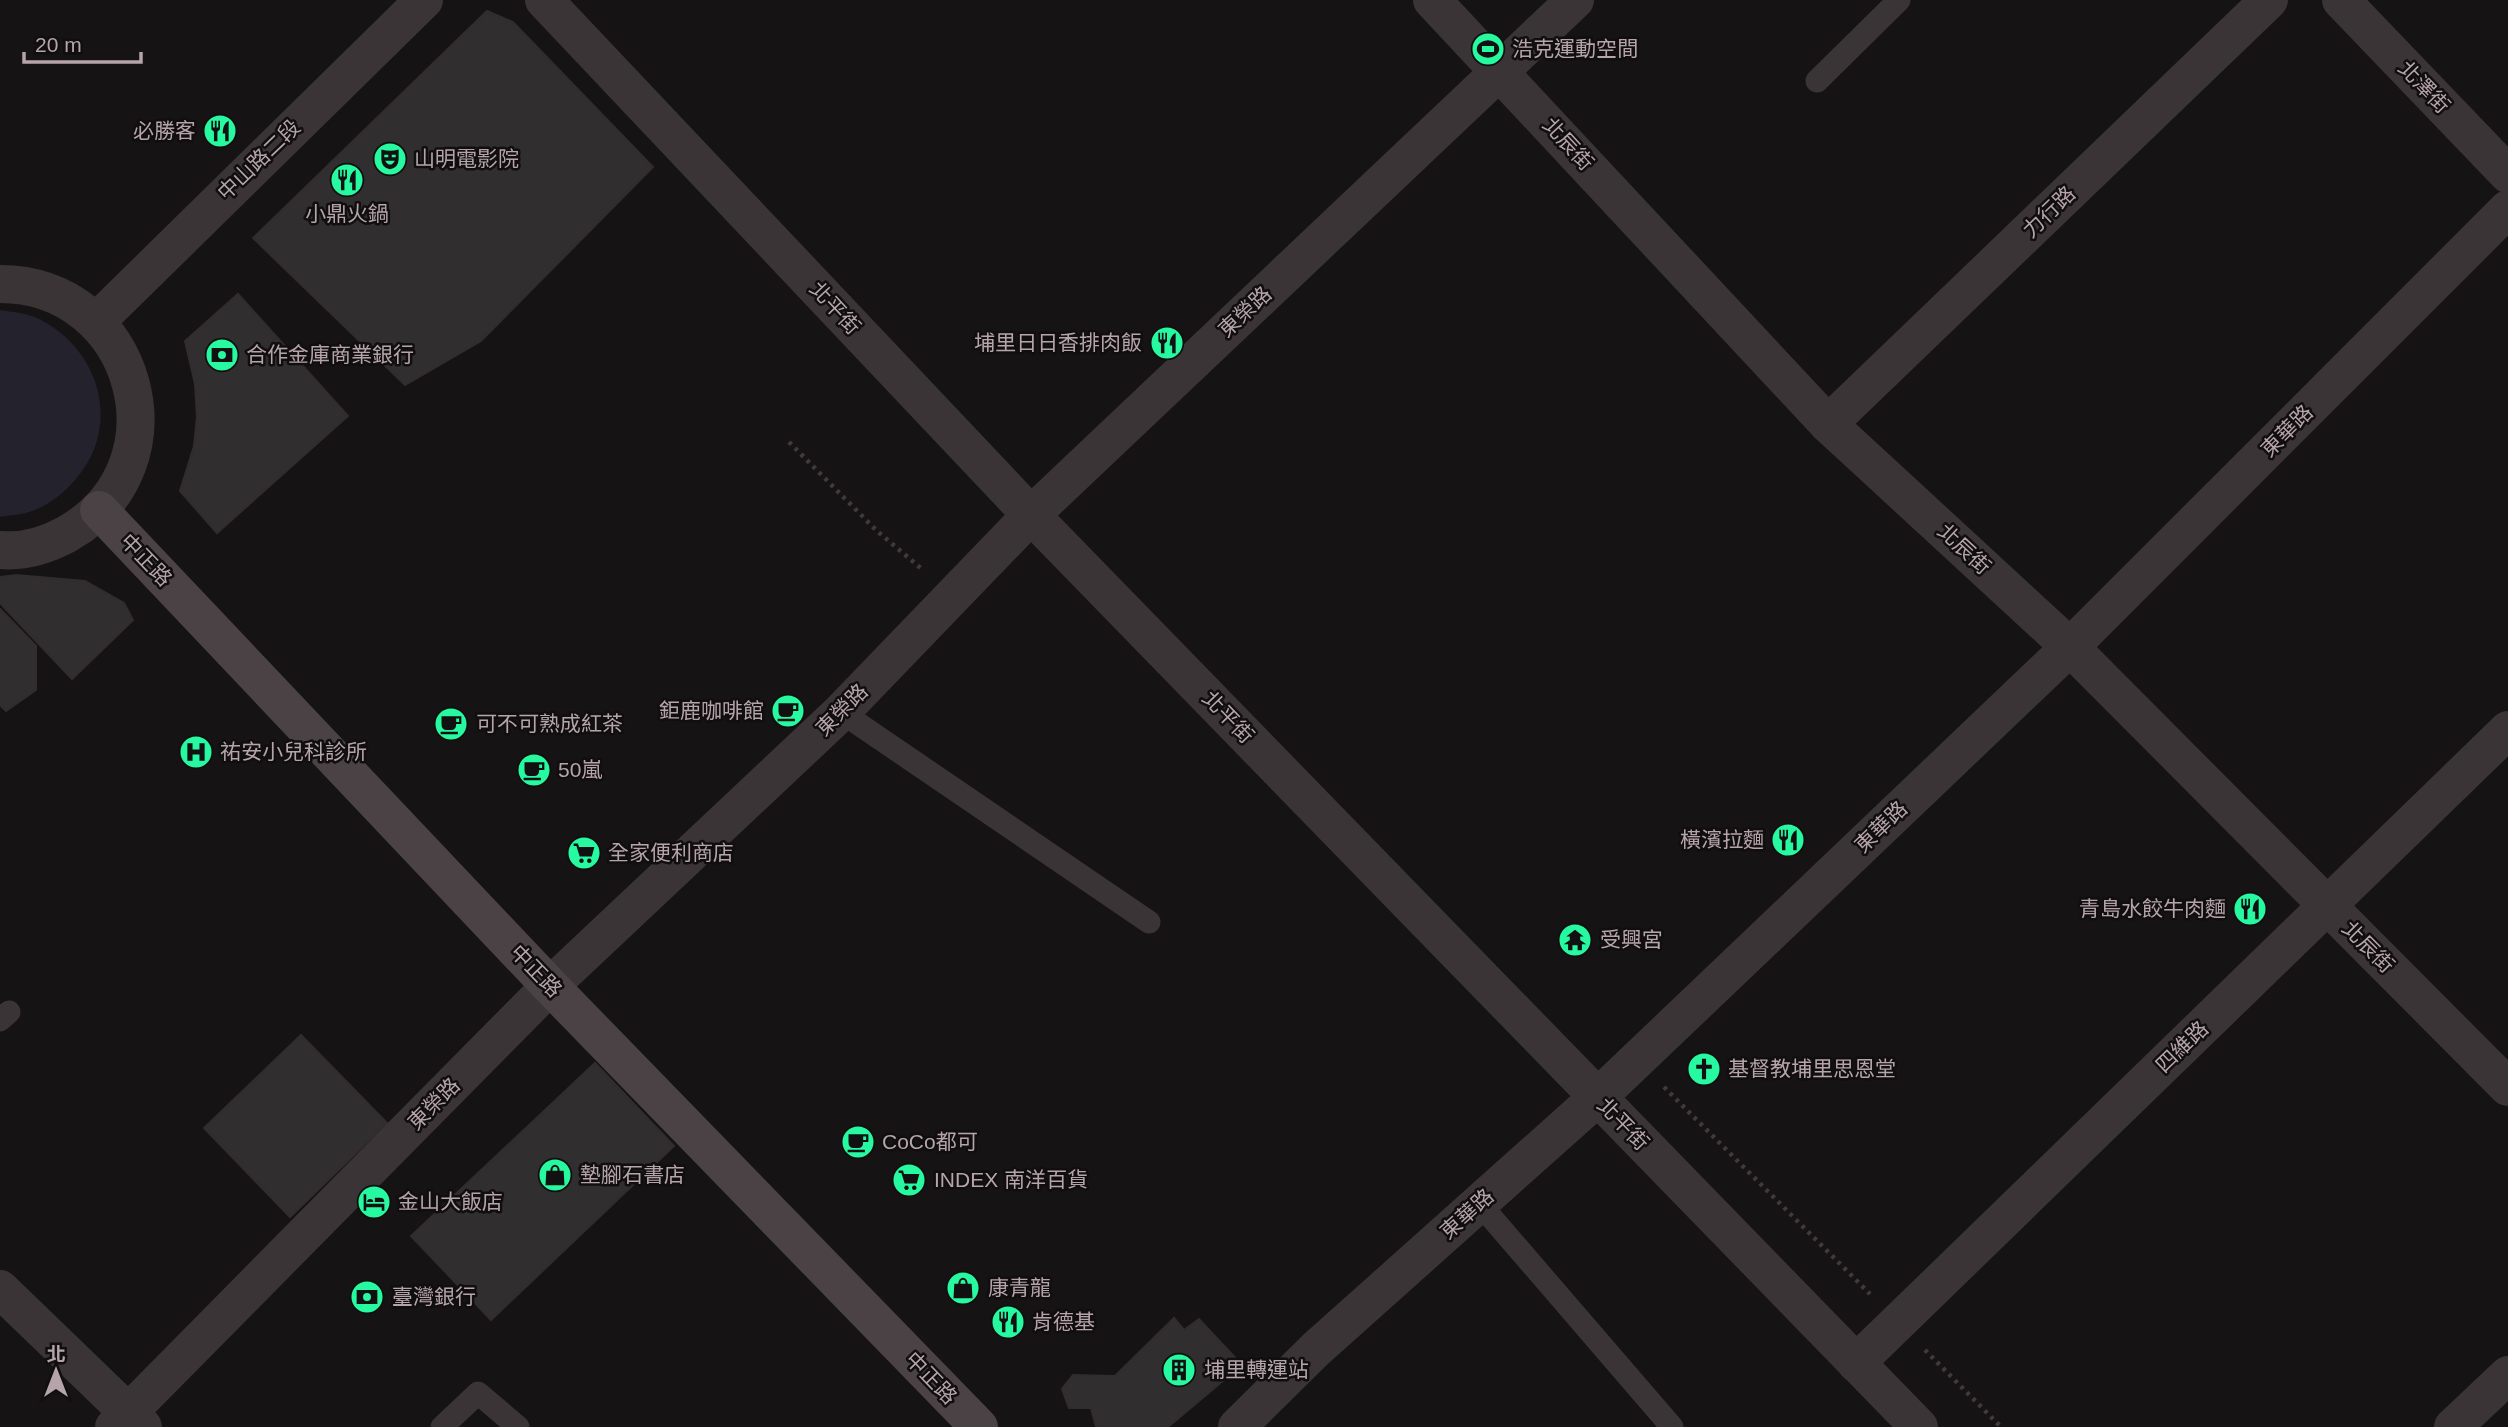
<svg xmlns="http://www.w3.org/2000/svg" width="2508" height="1427" font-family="Arial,'Noto Sans TC',sans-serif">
	<rect width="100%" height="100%" fill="#151314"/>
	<path fill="#24232d" d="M0 310C12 312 26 313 37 318 100 348 123 426 75 480 64 493 49 505 32 511 22 515 10 515 0 517Z"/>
	<g fill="#312e2f" stroke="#312d2e" stroke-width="2">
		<path d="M487 11 513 22 653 167 481 341 405 385 253 238Z"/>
		<path d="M238 294 348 416 217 533 180 491 194 446 197 417 195 384 185 341Z"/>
		<path d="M16 575 85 581 124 603 133 620 72 679 0 603V577Z"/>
		<path d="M0 609 36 646V690L6 711 0 705Z"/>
		<path d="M301 1035 387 1123 290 1217 204 1128Z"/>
		<path d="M595 1063 674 1146 491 1320 411 1236Z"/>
		<path d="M1174 1318 1184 1330 1199 1319 1242 1365 1168 1427H1096L1091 1408H1069L1062 1389 1073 1375 1115 1376Z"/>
	</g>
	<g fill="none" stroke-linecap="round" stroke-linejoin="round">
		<g stroke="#413a3d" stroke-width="4.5" stroke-dasharray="3.5 5" stroke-linecap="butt">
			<path d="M789 442 877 531 923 570"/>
			<path d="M1664 1087 1870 1294"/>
			<path d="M1925 1350 2001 1427"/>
		</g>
		<g stroke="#3a3436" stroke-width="23">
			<path d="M1817 81 1899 0"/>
			<path d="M841 712 1149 922"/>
			<path d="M0 1020 9 1012"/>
			<path d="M1479 1203 1672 1427"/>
			<path d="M442 1427 478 1393 518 1427"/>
		</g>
		<g stroke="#3a3436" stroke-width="38">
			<path d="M544 0 1031 515 1919 1427"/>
			<path d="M1432 0 1828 424 2070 647 2508 1087"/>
			<path d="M2341 0 2508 174"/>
			<path d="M1828 424 2269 0"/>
			<path d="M0 1289 143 1427"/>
			<path d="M1856 1363 2508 730"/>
			<path d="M114 1427 550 986 841 712 1031 515 1575 0"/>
			<path d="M1237 1427 1316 1349 1598 1097 2070 647 2508 209"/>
			<path d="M2453 1427 2508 1375"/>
		</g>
		<g stroke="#3a3436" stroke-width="38">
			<path d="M0 284C138 284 188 466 67 534 47 545 23 552 0 550"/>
			<path d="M96 322 424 0"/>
		</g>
		<path stroke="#4a4245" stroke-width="38" d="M99 510 550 986 979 1427"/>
	</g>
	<defs>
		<symbol id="stadium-disc" viewBox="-11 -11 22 22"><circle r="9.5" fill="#27f9a1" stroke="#100e0f"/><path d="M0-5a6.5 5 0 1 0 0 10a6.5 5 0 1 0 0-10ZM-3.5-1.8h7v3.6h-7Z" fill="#111"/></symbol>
		<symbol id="restaurant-disc" viewBox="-11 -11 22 22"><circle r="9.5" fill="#27f9a1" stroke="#100e0f"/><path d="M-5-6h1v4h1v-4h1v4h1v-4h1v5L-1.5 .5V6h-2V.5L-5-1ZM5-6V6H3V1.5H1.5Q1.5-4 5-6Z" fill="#111"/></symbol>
		<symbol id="theatre-disc" viewBox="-11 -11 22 22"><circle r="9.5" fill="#27f9a1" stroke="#100e0f"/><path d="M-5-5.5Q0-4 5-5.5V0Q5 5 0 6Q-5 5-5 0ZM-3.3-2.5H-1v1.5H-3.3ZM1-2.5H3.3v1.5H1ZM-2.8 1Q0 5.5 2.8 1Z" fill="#111"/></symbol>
		<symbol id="bank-disc" viewBox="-11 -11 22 22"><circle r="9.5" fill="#27f9a1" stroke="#100e0f"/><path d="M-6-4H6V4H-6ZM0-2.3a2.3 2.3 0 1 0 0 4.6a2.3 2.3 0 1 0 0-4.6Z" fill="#111"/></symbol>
		<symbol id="cafe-disc" viewBox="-11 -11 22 22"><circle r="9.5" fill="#27f9a1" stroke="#100e0f"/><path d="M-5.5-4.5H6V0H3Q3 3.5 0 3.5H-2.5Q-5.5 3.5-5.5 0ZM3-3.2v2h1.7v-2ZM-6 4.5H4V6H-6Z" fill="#111"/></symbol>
		<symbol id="hospital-disc" viewBox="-11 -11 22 22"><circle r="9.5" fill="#27f9a1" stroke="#100e0f"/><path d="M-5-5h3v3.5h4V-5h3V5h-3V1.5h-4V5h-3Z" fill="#111"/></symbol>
		<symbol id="supermarket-disc" viewBox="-11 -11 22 22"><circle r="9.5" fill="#27f9a1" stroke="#100e0f"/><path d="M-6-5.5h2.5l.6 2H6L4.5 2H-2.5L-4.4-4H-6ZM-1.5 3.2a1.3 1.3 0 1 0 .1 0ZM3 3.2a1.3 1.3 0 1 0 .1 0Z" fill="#111"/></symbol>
		<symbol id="temple-disc" viewBox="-11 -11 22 22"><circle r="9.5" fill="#27f9a1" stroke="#100e0f"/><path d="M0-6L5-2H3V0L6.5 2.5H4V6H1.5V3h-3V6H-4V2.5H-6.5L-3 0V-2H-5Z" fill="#111"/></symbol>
		<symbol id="church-disc" viewBox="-11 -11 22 22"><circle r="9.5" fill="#27f9a1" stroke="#100e0f"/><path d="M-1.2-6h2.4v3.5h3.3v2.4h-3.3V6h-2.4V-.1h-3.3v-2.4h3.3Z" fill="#111"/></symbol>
		<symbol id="shop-disc" viewBox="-11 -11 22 22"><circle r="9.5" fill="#27f9a1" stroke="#100e0f"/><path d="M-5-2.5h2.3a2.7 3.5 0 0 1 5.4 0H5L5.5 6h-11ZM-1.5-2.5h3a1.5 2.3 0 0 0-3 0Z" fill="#111"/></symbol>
		<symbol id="hotel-disc" viewBox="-11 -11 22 22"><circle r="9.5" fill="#27f9a1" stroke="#100e0f"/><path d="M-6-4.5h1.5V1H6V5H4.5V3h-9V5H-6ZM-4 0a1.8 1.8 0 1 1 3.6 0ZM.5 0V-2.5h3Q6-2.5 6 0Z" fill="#111"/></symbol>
		<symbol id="building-disc" viewBox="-11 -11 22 22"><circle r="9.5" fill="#27f9a1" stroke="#100e0f"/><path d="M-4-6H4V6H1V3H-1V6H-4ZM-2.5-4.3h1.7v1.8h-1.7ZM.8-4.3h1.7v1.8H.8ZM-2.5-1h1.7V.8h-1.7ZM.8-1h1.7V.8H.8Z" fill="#111"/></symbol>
	</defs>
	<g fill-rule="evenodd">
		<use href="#stadium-disc" x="1469" y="30" width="38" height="38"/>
		<use href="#restaurant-disc" x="201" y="112" width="38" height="38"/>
		<use href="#theatre-disc" x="371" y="140" width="38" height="38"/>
		<use href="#restaurant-disc" x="328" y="161" width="38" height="38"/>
		<use href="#restaurant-disc" x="1148" y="324" width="38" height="38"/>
		<use href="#bank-disc" x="203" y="336" width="38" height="38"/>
		<use href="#cafe-disc" x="769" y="692" width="38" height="38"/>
		<use href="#cafe-disc" x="432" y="705" width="38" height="38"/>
		<use href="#hospital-disc" x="177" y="733" width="38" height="38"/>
		<use href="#cafe-disc" x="515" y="751" width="38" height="38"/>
		<use href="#restaurant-disc" x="1769" y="821" width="38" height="38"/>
		<use href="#supermarket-disc" x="565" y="834" width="38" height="38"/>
		<use href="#restaurant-disc" x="2231" y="890" width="38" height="38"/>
		<use href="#temple-disc" x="1556" y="921" width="38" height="38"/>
		<use href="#church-disc" x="1685" y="1050" width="38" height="38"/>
		<use href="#cafe-disc" x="839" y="1123" width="38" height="38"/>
		<use href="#shop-disc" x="536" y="1156" width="38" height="38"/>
		<use href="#supermarket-disc" x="890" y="1161" width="38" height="38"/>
		<use href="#hotel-disc" x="355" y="1183" width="38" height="38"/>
		<use href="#shop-disc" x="944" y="1269" width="38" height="38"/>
		<use href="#bank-disc" x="348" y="1278" width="38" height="38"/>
		<use href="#restaurant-disc" x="989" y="1303" width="38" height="38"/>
		<use href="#building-disc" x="1160" y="1351" width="38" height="38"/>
	</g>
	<g text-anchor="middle" stroke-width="5" stroke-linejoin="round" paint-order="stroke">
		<g font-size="21" fill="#b6a4ab" stroke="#100e0f" text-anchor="start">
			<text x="1512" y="56">浩克運動空間</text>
			<text x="196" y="138" text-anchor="end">必勝客</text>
			<text x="414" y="166">山明電影院</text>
			<text x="347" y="221" text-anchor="middle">小鼎火鍋</text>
			<text x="1142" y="350" text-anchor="end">埔里日日香排肉飯</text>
			<text x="246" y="362">合作金庫商業銀行</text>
			<text x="764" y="718" text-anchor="end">鉅鹿咖啡館</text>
			<text x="476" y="731">可不可熟成紅茶</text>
			<text x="220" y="759">祐安小兒科診所</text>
			<text x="558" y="777">50嵐</text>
			<text x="1764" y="847" text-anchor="end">橫濱拉麵</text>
			<text x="608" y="860">全家便利商店</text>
			<text x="2226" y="916" text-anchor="end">青島水餃牛肉麵</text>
			<text x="1600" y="947">受興宮</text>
			<text x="1728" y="1076">基督教埔里思恩堂</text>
			<text x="882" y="1149">CoCo都可</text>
			<text x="580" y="1182">墊腳石書店</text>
			<text x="934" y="1187">INDEX 南洋百貨</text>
			<text x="398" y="1209">金山大飯店</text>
			<text x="988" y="1295">康青龍</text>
			<text x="392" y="1304">臺灣銀行</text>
			<text x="1032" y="1329">肯德基</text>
			<text x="1204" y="1377">埔里轉運站</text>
		</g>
		<g font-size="21" fill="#b6a4ab" stroke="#100e0f">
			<text transform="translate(2424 87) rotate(46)" y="7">北澤街</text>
			<text transform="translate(1568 144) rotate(47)" y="7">北辰街</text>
			<text transform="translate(259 160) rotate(-44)" y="7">中山路二段</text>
			<text transform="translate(2049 212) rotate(-44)" y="7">力行路</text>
			<text transform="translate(835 308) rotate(47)" y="7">北平街</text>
			<text transform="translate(1245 312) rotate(-43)" y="7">東榮路</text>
			<text transform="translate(2287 431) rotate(-45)" y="7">東華路</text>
			<text transform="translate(1964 549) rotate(43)" y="7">北辰街</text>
			<text transform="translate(146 560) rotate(46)" y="7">中正路</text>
			<text transform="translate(842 710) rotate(-45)" y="7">東榮路</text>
			<text transform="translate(1228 717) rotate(46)" y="7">北平街</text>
			<text transform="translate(1881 827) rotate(-44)" y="7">東華路</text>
			<text transform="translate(2368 947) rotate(45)" y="7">北辰街</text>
			<text transform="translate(536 971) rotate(46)" y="7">中正路</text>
			<text transform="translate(2182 1047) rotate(-44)" y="7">四維路</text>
			<text transform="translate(434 1104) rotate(-45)" y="7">東榮路</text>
			<text transform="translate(1623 1124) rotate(46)" y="7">北平街</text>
			<text transform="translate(1467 1214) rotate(-42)" y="7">東華路</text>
			<text transform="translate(931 1378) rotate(46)" y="7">中正路</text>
		</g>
	</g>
	<g transform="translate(56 1371)" stroke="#100e0f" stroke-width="5" paint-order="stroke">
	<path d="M0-5L12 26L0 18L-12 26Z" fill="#b6a4ab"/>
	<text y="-10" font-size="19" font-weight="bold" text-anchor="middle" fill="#b6a4ab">北</text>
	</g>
	<path d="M24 52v10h117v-10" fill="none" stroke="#b6a4ab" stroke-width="3.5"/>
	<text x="35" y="52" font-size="21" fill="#b6a4ab" stroke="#100e0f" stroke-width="5" paint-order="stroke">20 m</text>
</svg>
